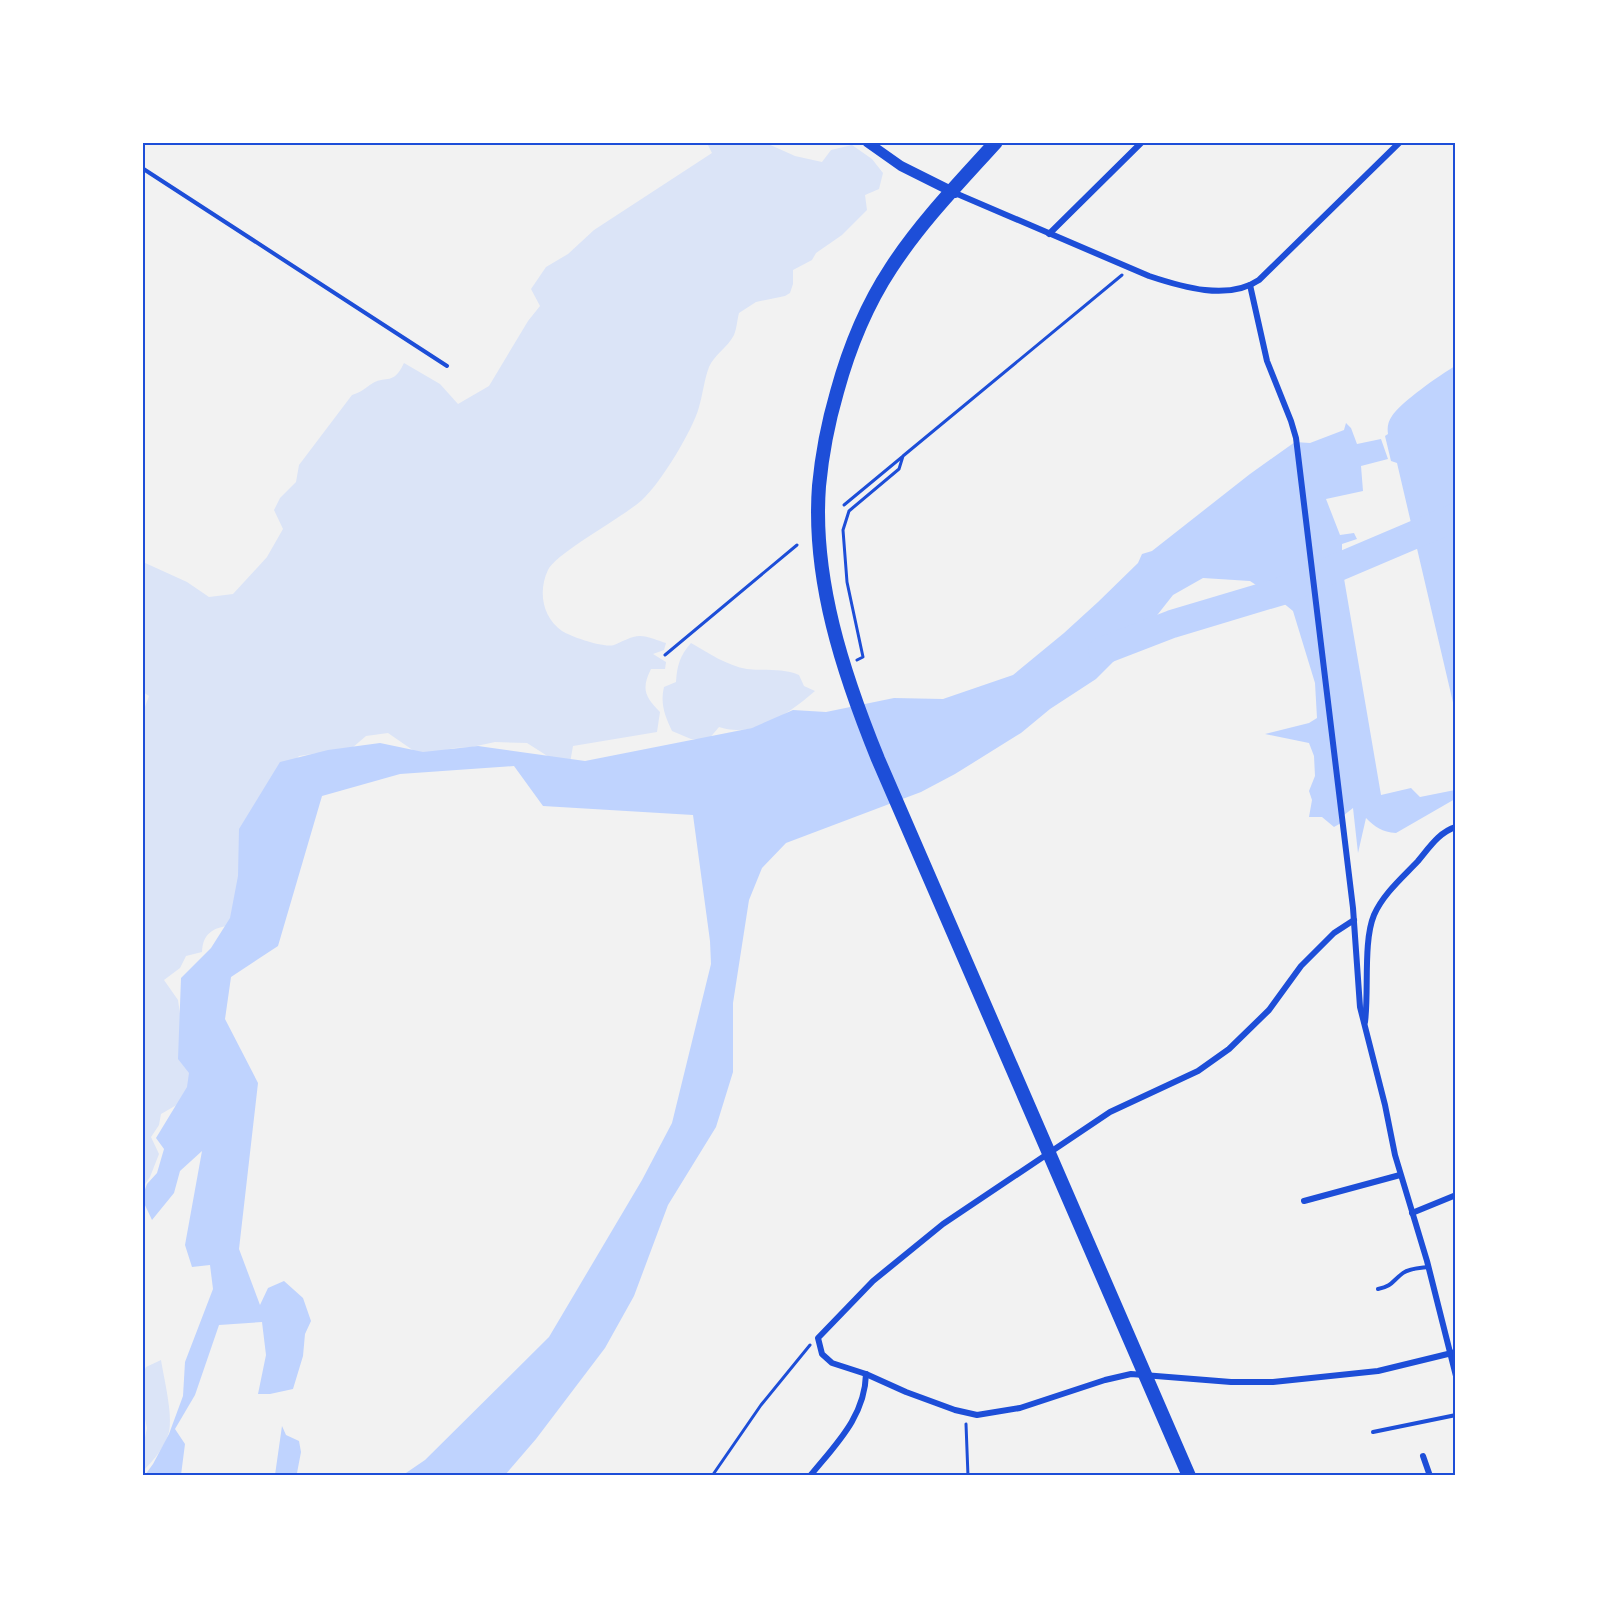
<svg xmlns="http://www.w3.org/2000/svg" width="1598" height="1618" font-family="'Alegreya Sans',sans-serif">
	<rect width="100%" height="100%" fill="#f2f2f2"/>
	<g fill="#dbe4f7">
		<path d="M707 143H766L795 156 822 162 831 150 852 145 872 159 883 173 879 189 865 195 867 210 842 235 816 253 812 260 793 270V284L790 293 785 296 756 302 739 313C737 320 737 328 734 335 728 347 714 355 709 367 704 380 703 394 699 407 693 430 660 484 642 500 623 517 555 554 548 570 538 591 542 617 562 631 572 637 603 648 614 645 622 642 631 636 640 636 648 636 659 641 666 643L664 650 653 654 666 662 665 669H651C641 689 645 697 660 712L657 732 573 746 570 763 549 757 527 743 495 742 472 747 454 748 434 753H417L388 733 366 736 352 748 299 756 278 779 231 925C214 928 203 932 202 952L186 956 180 968 164 980 178 1000 183 1034 192 1060 187 1099 161 1114 159 1125 151 1137 159 1154 150 1177 143 1187 142 715 149 696 143 692V562L187 582 209 597 233 594 267 557 283 529 274 510 280 498 296 482 299 465 352 395C362 392 365 388 373 383 387 375 393 386 404 363L440 384 458 404 489 386 528 321 540 306 531 289 546 267 568 254 594 230 712 153Z"/>
		<path d="M691 643C708 653 728 666 747 669 765 671 783 668 799 675L804 686 815 691C790 713 753 739 719 727L708 740 691 739 672 731C665 716 660 704 664 687L676 682C677 666 680 655 691 643Z"/>
		<path d="M161 1360C164 1379 173 1414 169 1432 165 1447 153 1461 143 1471V1447L147 1428 143 1410V1373L146 1367Z"/>
	</g>
	<g fill="#bfd3fe">
		<path d="M1455 366V711L1397 463 1391 461 1385 436 1388 434C1387 427 1388 422 1392 416 1401 402 1440 375 1455 366Z"/>
		<path d="M1346 423 1351 428 1357 444 1381 439 1388 459 1361 466 1363 491 1326 499 1340 535 1354 533 1357 539 1342 544V553L1340 555 1381 795 1411 788 1420 797 1455 790V799L1396 833C1382 832 1375 827 1366 818L1358 853 1353 808 1339 819 1341 823 1334 827 1322 817H1309L1312 800 1309 791 1315 776 1314 756 1309 743 1265 734 1309 723 1317 718 1315 683 1293 611 1282 602 1250 581 1203 578 1173 595 1147 628 1096 679 1050 709 1021 733 955 774 921 792 786 843 762 868 749 900 733 1003V1072L716 1127 668 1205 634 1296 605 1348 536 1439 505 1475H403L425 1460 549 1337 642 1180 672 1123 711 964 710 941 693 815 543 806 514 766 400 774 322 796 278 946 231 977 225 1019 258 1083 239 1249 260 1305 268 1288 284 1281 303 1298 311 1321 305 1334 303 1356 293 1389 270 1394H258L266 1355 262 1322 219 1325 195 1395 175 1429 185 1444 181 1475H145L153 1464 169 1434 183 1396 185 1362 213 1289 210 1265 192 1267 185 1245 202 1151 180 1171 174 1193 152 1220 143 1201V1195L147 1184 157 1173 164 1149 156 1138 187 1087 189 1073 178 1059 181 978 211 948 230 918 238 876 239 829 280 762 328 750 380 743 423 752 478 746 585 761 752 728 793 710 826 712 894 698 943 699 1013 675 1064 633 1098 602 1138 563 1142 554 1152 551 1250 474 1295 442 1310 443 1344 430Z"/>
		<path d="M282 1426 286 1435 299 1441 301 1452 297 1473 294 1475H275Z"/>
	</g>
	<g fill="none" stroke-linecap="round" stroke-linejoin="round">
		<path stroke="#bfd3fe" stroke-width="28" d="M1102 651 1172 624 1282 591 1456 517"/>
		<g stroke="#1d4ed8" stroke-width="3">
			<path d="M844 505 902 457"/>
			<path d="M665 655 797 545"/>
			<path d="M857 660 863 657 847 582 843 530 849 511 899 469 903 456 1122 275"/>
			<path d="M966 1424 968 1476"/>
			<path d="M712 1476 761 1405 810 1345"/>
		</g>
		<g stroke="#1d4ed8" stroke-width="4">
			<path d="M142 168 447 366"/>
			<path d="M1378 1289C1393 1286 1392 1281 1403 1273 1410 1268 1420 1268 1428 1267"/>
			<path d="M1373 1432 1456 1415"/>
		</g>
		<g stroke="#1d4ed8" stroke-width="6">
			<path d="M955 193 1149 276C1182 287 1228 301 1259 280L1400 142"/>
			<path d="M1049 234 1142 142"/>
			<path d="M1250 285 1267 361 1291 421 1296 438 1353 908 1360 1007 1385 1105 1395 1155 1427 1261 1456 1376"/>
			<path d="M1354 920 1334 933 1301 966 1269 1010 1229 1049 1198 1071 1110 1112 943 1224 873 1281 818 1338 822 1354 832 1363 866 1374 906 1392 955 1410 977 1415 1020 1408 1105 1380 1131 1374 1231 1382H1273L1378 1371 1456 1352"/>
			<path d="M1365 1022C1369 992 1363 941 1374 915 1383 894 1403 877 1418 861 1429 848 1439 832 1456 827"/>
			<path d="M1304 1201 1400 1175"/>
			<path d="M1412 1213 1456 1195"/>
			<path d="M1423 1456 1430 1476"/>
			<path d="M810 1476C835 1445 865 1417 866 1374"/>
		</g>
		<path stroke="#1d4ed8" stroke-width="10" d="M867 142 901 166 955 193"/>
		<path stroke="#1d4ed8" stroke-width="14" d="M996 142C959 183 921 222 891 268 866 306 849 348 837 392 828 423 822 454 819 486 812 579 843 673 878 759L1189 1476"/>
	</g>
	<rect width="1598" height="1618" fill="none" stroke="#ffffff" stroke-width="288"/>
	<rect x="144" y="144" width="1310" height="1330" fill="none" stroke="#1d4ed8" stroke-width="2"/>
</svg>
